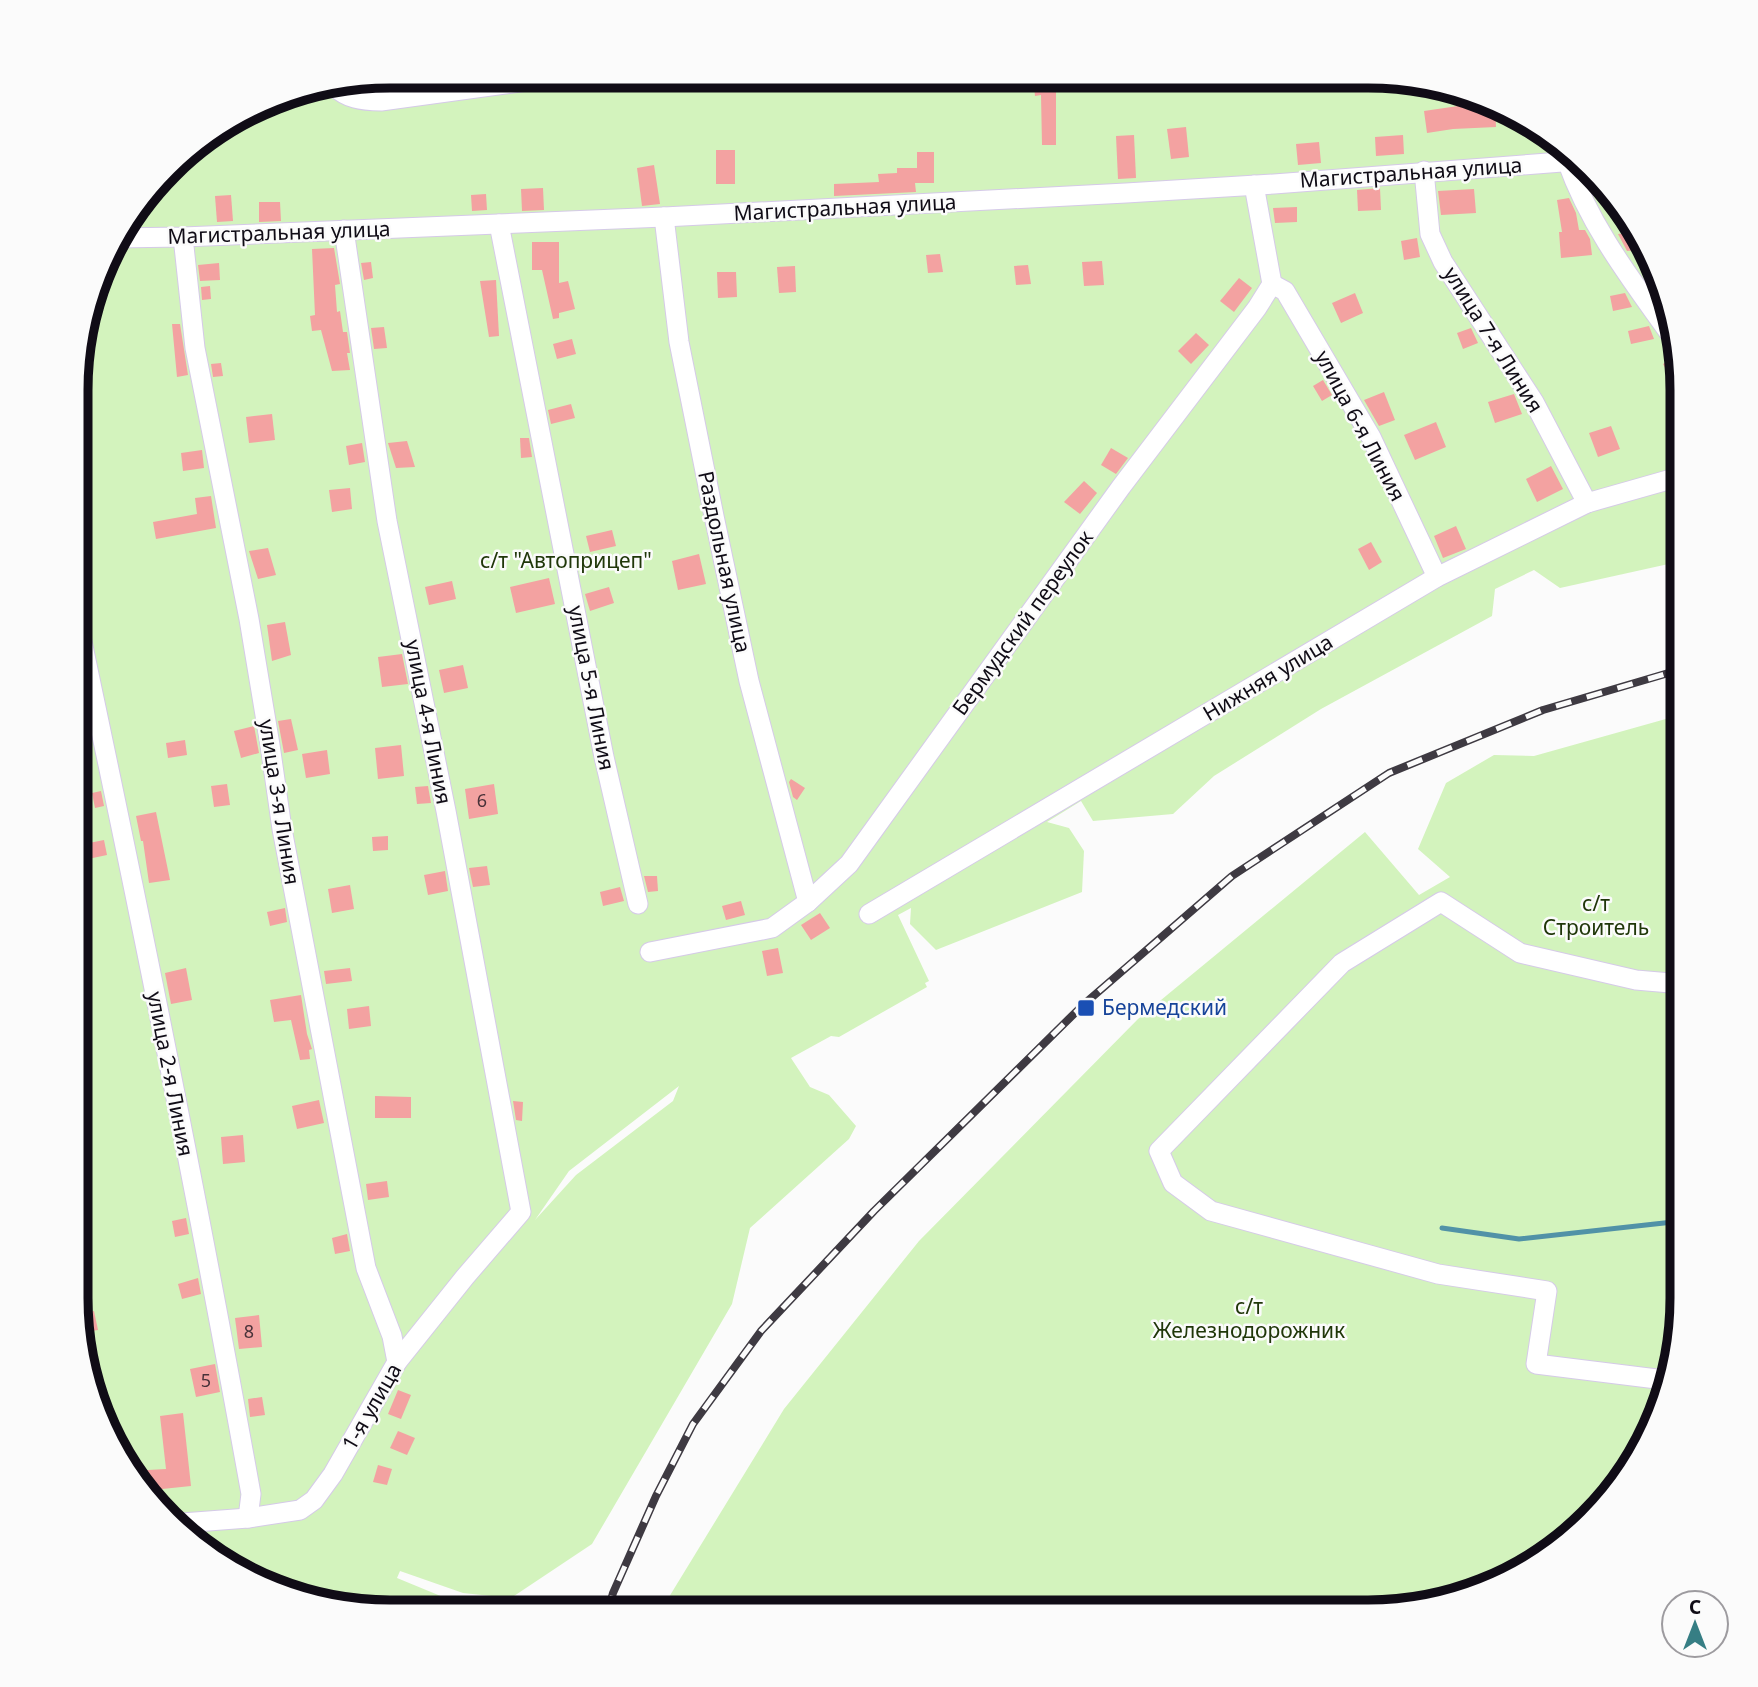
<svg xmlns="http://www.w3.org/2000/svg" width="1758" height="1687" font-family="'Noto Sans',sans-serif">
	<rect width="100%" height="100%" fill="#fbfbfb"/>
	<g fill="#d3f3bd" fill-rule="evenodd">
		<path d="M390 75 1409 78 1525 117 1617 198 1659 270 1682 370V561L1560 588 1534 570 1495 589 1492 616 1321 709 1214 776 1173 814 1093 821 1081 801 1047 822 1069 828 1084 851 1082 892 936 950 910 924 911 908 898 915 929 981 925 983 927 987 839 1037 831 1036 791 1058 810 1087 829 1095 856 1126 849 1139 750 1228 732 1304 592 1544 511 1598 463 1593 400 1571 397 1578 477 1611H370L250 1579 141 1489 99 1417 76 1317 81 329 117 233 183 153 288 92ZM679 1086 673 1101 576 1175 535 1220 569 1171Z"/>
		<path d="M1680 715 1682 717V1317L1650 1437 1560 1546 1488 1588 1388 1611H665L669 1597 784 1409 919 1241 1138 1019 1365 832 1419 895 1450 877 1418 849 1446 783 1494 755 1534 756Z"/>
	</g>
	<g fill="none" stroke-linecap="round" stroke-linejoin="round">
		<path stroke="#5192a7" stroke-width="5" d="M1442 1228 1519 1239 1682 1221"/>
	</g>
	<g fill="#f3a2a1">
		<path d="M1033 77H1056V145H1042L1041 95 1035 96Z"/>
		<path d="M1086 77H1126V88L1087 91Z"/>
		<path d="M1465 97 1495 107 1496 127 1453 129 1427 133 1424 111 1465 105Z"/>
		<path d="M1186 127 1189 157 1171 159 1167 129Z"/>
		<path d="M1134 135 1136 178 1118 179 1116 136Z"/>
		<path d="M1403 135 1404 154 1376 156 1375 137Z"/>
		<path d="M1319 142 1321 163 1298 165 1296 144Z"/>
		<rect x="716" y="150" width="19" height="34"/>
		<path d="M917 152H934V183H915L916 192 834 196V184L879 182 878 174 897 173V168H917Z"/>
		<path d="M654 165 660 204 642 206 637 168Z"/>
		<path d="M543 188 544 210 522 211 521 189Z"/>
		<path d="M1380 188 1381 210 1358 211 1357 190Z"/>
		<path d="M1474 189 1476 213 1441 215 1438 191Z"/>
		<path d="M486 194 487 210 472 211 471 195Z"/>
		<path d="M231 195 233 221 217 222 215 196Z"/>
		<path d="M1569 198 1576 213 1579 230H1585L1590 239 1592 255 1561 258 1559 232H1562L1557 200Z"/>
		<path d="M259 202H280L281 221 259 222Z"/>
		<path d="M1297 207V222L1275 223 1273 208Z"/>
		<path d="M1637 232 1641 239 1642 250 1627 251 1618 234Z"/>
		<path d="M1417 238 1420 257 1404 260 1401 241Z"/>
		<path d="M532 242H559V283L568 281 575 309 559 313V318L553 319 542 270H532Z"/>
		<path d="M334 248 340 284 335 285 337 312 340 311 343 332H347L350 353H347L350 370 332 371 321 330 312 331 310 316 315 315 312 249Z"/>
		<path d="M940 254 943 272 928 273 926 255Z"/>
		<path d="M1102 261 1104 285 1084 286 1082 262Z"/>
		<path d="M371 262 373 278 364 280 361 263Z"/>
		<path d="M219 263 220 280 200 281 198 265Z"/>
		<path d="M1028 265 1031 284 1016 285 1014 266Z"/>
		<path d="M795 266 796 292 779 293 777 267Z"/>
		<path d="M717 272H736L737 297 718 298Z"/>
		<path d="M1239 278 1252 288 1234 312 1220 301Z"/>
		<path d="M496 280 499 336 489 337 480 281Z"/>
		<path d="M210 286 211 299 202 300 201 287Z"/>
		<path d="M1355 293 1363 313 1341 323 1332 303Z"/>
		<path d="M1625 293 1632 307 1613 311 1610 296Z"/>
		<path d="M172 324H180L188 375 177 377Z"/>
		<path d="M1649 326 1654 339 1631 344 1628 331Z"/>
		<path d="M384 327 387 348 374 349 371 328Z"/>
		<path d="M1471 328 1478 343 1463 349 1457 333Z"/>
		<path d="M1196 333 1209 345 1191 364 1178 351Z"/>
		<path d="M572 339 576 354 557 359 553 344Z"/>
		<path d="M1676 357 1682 372 1671 378 1663 364Z"/>
		<path d="M221 363 223 376 213 377 211 364Z"/>
		<path d="M1323 380 1332 395 1322 401 1313 386Z"/>
		<path d="M1384 392 1395 420 1379 426 1364 400Z"/>
		<path d="M1514 394 1522 414 1495 423 1488 402Z"/>
		<path d="M571 404 575 418 551 424 548 410Z"/>
		<path d="M272 414 275 440 249 443 246 417Z"/>
		<path d="M1436 422 1446 447 1415 460 1404 435Z"/>
		<path d="M1611 426 1620 449 1598 457 1589 433Z"/>
		<path d="M520 438H529L532 457 521 458Z"/>
		<path d="M407 441 415 467 396 468 388 443Z"/>
		<path d="M362 443 365 462 349 465 346 446Z"/>
		<path d="M1111 448 1128 458 1116 474 1101 465Z"/>
		<path d="M202 450 204 468 183 471 181 453Z"/>
		<path d="M1551 466 1563 489 1537 502 1526 479Z"/>
		<path d="M1084 481 1097 493 1080 514 1064 502Z"/>
		<path d="M350 488 352 509 332 512 329 490Z"/>
		<path d="M211 496 216 528 156 539 153 522 197 514 195 498Z"/>
		<path d="M1456 526 1466 549 1443 558 1434 536Z"/>
		<path d="M612 530 616 546 590 552 586 536Z"/>
		<path d="M1371 542 1382 562 1369 570 1358 549Z"/>
		<path d="M268 548 276 575 258 579 249 551Z"/>
		<path d="M699 554 706 584 678 590 672 561Z"/>
		<path d="M549 578 555 604 516 613 510 587Z"/>
		<path d="M452 581 456 599 429 605 425 587Z"/>
		<path d="M609 587 614 603 590 611 585 594Z"/>
		<path d="M285 622 291 655 272 661 267 625Z"/>
		<path d="M402 654 408 684 382 687 378 657Z"/>
		<path d="M463 665 468 688 444 693 439 670Z"/>
		<path d="M291 719 298 750 284 753 278 721Z"/>
		<path d="M254 726 259 753 241 758 234 731Z"/>
		<path d="M185 740 187 755 168 758 166 743Z"/>
		<path d="M401 745 404 776 378 779 375 748Z"/>
		<path d="M327 750 330 774 306 778 302 754Z"/>
		<path d="M791 779 805 788 797 800 793 797 789 782Z"/>
		<path d="M227 784 230 805 214 807 211 786Z"/>
		<path d="M494 784 498 814 469 819 465 789Z"/>
		<path d="M428 786 431 803 417 804 415 787Z"/>
		<path d="M101 791 104 806 95 808 92 793Z"/>
		<path d="M156 812 170 880 149 883 143 841H141L136 816Z"/>
		<path d="M388 836V850L373 851 372 837Z"/>
		<path d="M104 840 107 855 88 859 84 844Z"/>
		<path d="M487 866 490 885 473 887 469 868Z"/>
		<path d="M445 871 448 891 428 895 424 875Z"/>
		<path d="M644 876H657L658 891 648 892Z"/>
		<path d="M350 885 354 909 332 913 328 889Z"/>
		<path d="M620 887 624 901 603 906 600 892Z"/>
		<path d="M741 901 745 915 726 920 722 906Z"/>
		<path d="M285 908 287 922 270 926 267 912Z"/>
		<path d="M820 913 830 928 811 940 801 925Z"/>
		<path d="M778 948 783 973 767 976 762 951Z"/>
		<path d="M186 968 192 1000 171 1004 165 973Z"/>
		<path d="M350 968 352 981 326 984 324 971Z"/>
		<path d="M301 995 307 1034 312 1049 309 1050 310 1059 300 1060 291 1020 274 1022 270 1000Z"/>
		<path d="M369 1006 371 1026 349 1029 347 1009Z"/>
		<path d="M375 1096 411 1097V1118H375Z"/>
		<path d="M319 1100 324 1123 297 1129 292 1106Z"/>
		<path d="M513 1101 523 1102 522 1121 516 1120Z"/>
		<path d="M243 1135 245 1162 223 1164 221 1137Z"/>
		<path d="M387 1181 389 1197 368 1200 366 1184Z"/>
		<path d="M186 1218 189 1234 175 1237 172 1221Z"/>
		<path d="M347 1234 350 1251 335 1254 332 1238Z"/>
		<path d="M198 1278 201 1294 182 1299 178 1284Z"/>
		<path d="M94 1311 98 1330 80 1333 76 1315Z"/>
		<path d="M259 1315 262 1347 239 1349 235 1318Z"/>
		<path d="M215 1364 220 1392 196 1397 190 1369Z"/>
		<path d="M398 1390 411 1395 401 1419 388 1414Z"/>
		<path d="M262 1397 265 1415 250 1417 248 1399Z"/>
		<path d="M183 1413 191 1486 143 1491 130 1471 166 1469 160 1416Z"/>
		<path d="M398 1431 415 1438 407 1455 390 1448Z"/>
		<path d="M378 1465 392 1469 387 1485 373 1482Z"/>
	</g>
	<g fill="none" stroke-linecap="round" stroke-linejoin="round">
		<defs>
			<g id="minor">
				<path d="M332 85C348 99 361 101 381 101L565 76"/>
				<path d="M1567 161C1591 229 1634 283 1675 341"/>
				<path d="M1424 171 1430 234 1443 262 1534 402 1587 503"/>
				<path d="M664 217 679 342 714 516 749 681 808 902"/>
				<path d="M499 224 604 757 638 904"/>
				<path d="M183 237 195 348 249 619 270 745 282 829 366 1268 392 1336 397 1362"/>
				<path d="M115 238 183 237 664 217 1126 193 1274 184 1575 161"/>
				<path d="M1272 284 1285 291 1371 437 1437 577"/>
				<path d="M80 632C141 918 199 1206 251 1494L248 1518"/>
				<path d="M869 914 1437 577 1587 503 1682 476"/>
				<path d="M650 952 772 928 808 902 849 864 1121 487 1257 308 1272 284 1254 185"/>
				<path d="M1665 1380 1536 1364 1547 1291 1438 1274 1211 1211 1173 1183 1159 1151 1342 963 1441 902 1520 953 1636 980 1682 984"/>
				<path d="M182 1523 248 1518 300 1510 314 1500 333 1474 397 1362 465 1277 521 1212 446 811 387 521 344 230"/>
			</g>
		</defs>
		<use href="#minor" stroke="#d5cae8" stroke-width="21"/>
		<use href="#minor" stroke="#fff" stroke-width="19"/>
		<defs>
			<path id="rail" d="M608 1611 613 1593 656 1496 693 1424 761 1331 874 1211 1083 1005 1232 876 1389 773 1543 710 1682 669"/>
		</defs>
		<use href="#rail" stroke="#3e3a42" stroke-width="8"/>
		<use href="#rail" stroke="#fbfbfb" stroke-width="5" stroke-dasharray="16" stroke-linecap="butt"/>
	</g>
	<rect fill="#1a4fb4" stroke="#fbfbfb" stroke-width="2.5" x="1077" y="999" width="18" height="18" rx="3.5"/>
	<g text-anchor="middle" stroke-width="5" stroke-linejoin="round" paint-order="stroke">
		<g font-size="18" fill="#493239">
			<text x="482" y="807">6</text>
			<text x="249" y="1338">8</text>
			<text x="206" y="1387">5</text>
		</g>
		<g font-size="21" fill="#100c16" stroke="#fbfbfb">
			<text transform="translate(1411 173) rotate(-4)" y="7">Магистральная улица</text>
			<text transform="translate(845 208) rotate(-3)" y="7">Магистральная улица</text>
			<text transform="translate(279 233) rotate(-2)" y="7">Магистральная улица</text>
			<text transform="translate(1493 340) rotate(58)" y="7">улица 7-я Линия</text>
			<text transform="translate(1360 426) rotate(62)" y="7">улица 6-я Линия</text>
			<text transform="translate(724 562) rotate(78)" y="7">Раздольная улица</text>
			<text transform="translate(1023 623) rotate(-54)" y="7">Бермудский переулок</text>
			<text transform="translate(1268 678) rotate(-31)" y="7">Нижняя улица</text>
			<text transform="translate(591 688) rotate(79)" y="7">улица 5-я Линия</text>
			<text transform="translate(428 722) rotate(79)" y="7">улица 4-я Линия</text>
			<text transform="translate(279 802) rotate(81)" y="7">улица 3-я Линия</text>
			<text transform="translate(170 1074) rotate(79)" y="7">улица 2-я Линия</text>
			<text transform="translate(372 1407) rotate(-60)" y="7">1-я улица</text>
		</g>
		<g font-size="21" fill="#203709" stroke="#fbfbfb">
			<text x="566" y="568">с/т "Автоприцеп"</text>
			<text x="1596" y="911">с/т<tspan x="1596" dy="24">Строитель</tspan></text>
			<text x="1249" y="1314">с/т<tspan x="1249" dy="24">Железнодорожник</tspan></text>
		</g>
		<g font-size="21" fill="#164399" stroke="#fbfbfb" text-anchor="start">
			<text x="1102" y="1015">Бермедский</text>
		</g>
	</g>
	<path d="M0 0H1758V1687H0ZM390 88H1368A302 302 0 0 1 1670 390V1298A302 302 0 0 1 1368 1600H390A302 302 0 0 1 88 1298V390A302 302 0 0 1 390 88Z" fill="#fbfbfb" fill-rule="evenodd"/>
	<path fill="none" stroke="#100c16" stroke-width="9" d="M390 88H1368A302 302 0 0 1 1670 390V1298A302 302 0 0 1 1368 1600H390A302 302 0 0 1 88 1298V390A302 302 0 0 1 390 88Z"/>
	<g transform="translate(1695 1624)"><circle r="33" fill="#fbfbfb" stroke="#9d9b9f" stroke-width="2"/>
	<path d="M0-5L12 26L0 18L-12 26Z" fill="#367e84"/>
	<text y="-10" font-size="19" font-weight="bold" text-anchor="middle" fill="#100c16">С</text>
	</g>
</svg>
